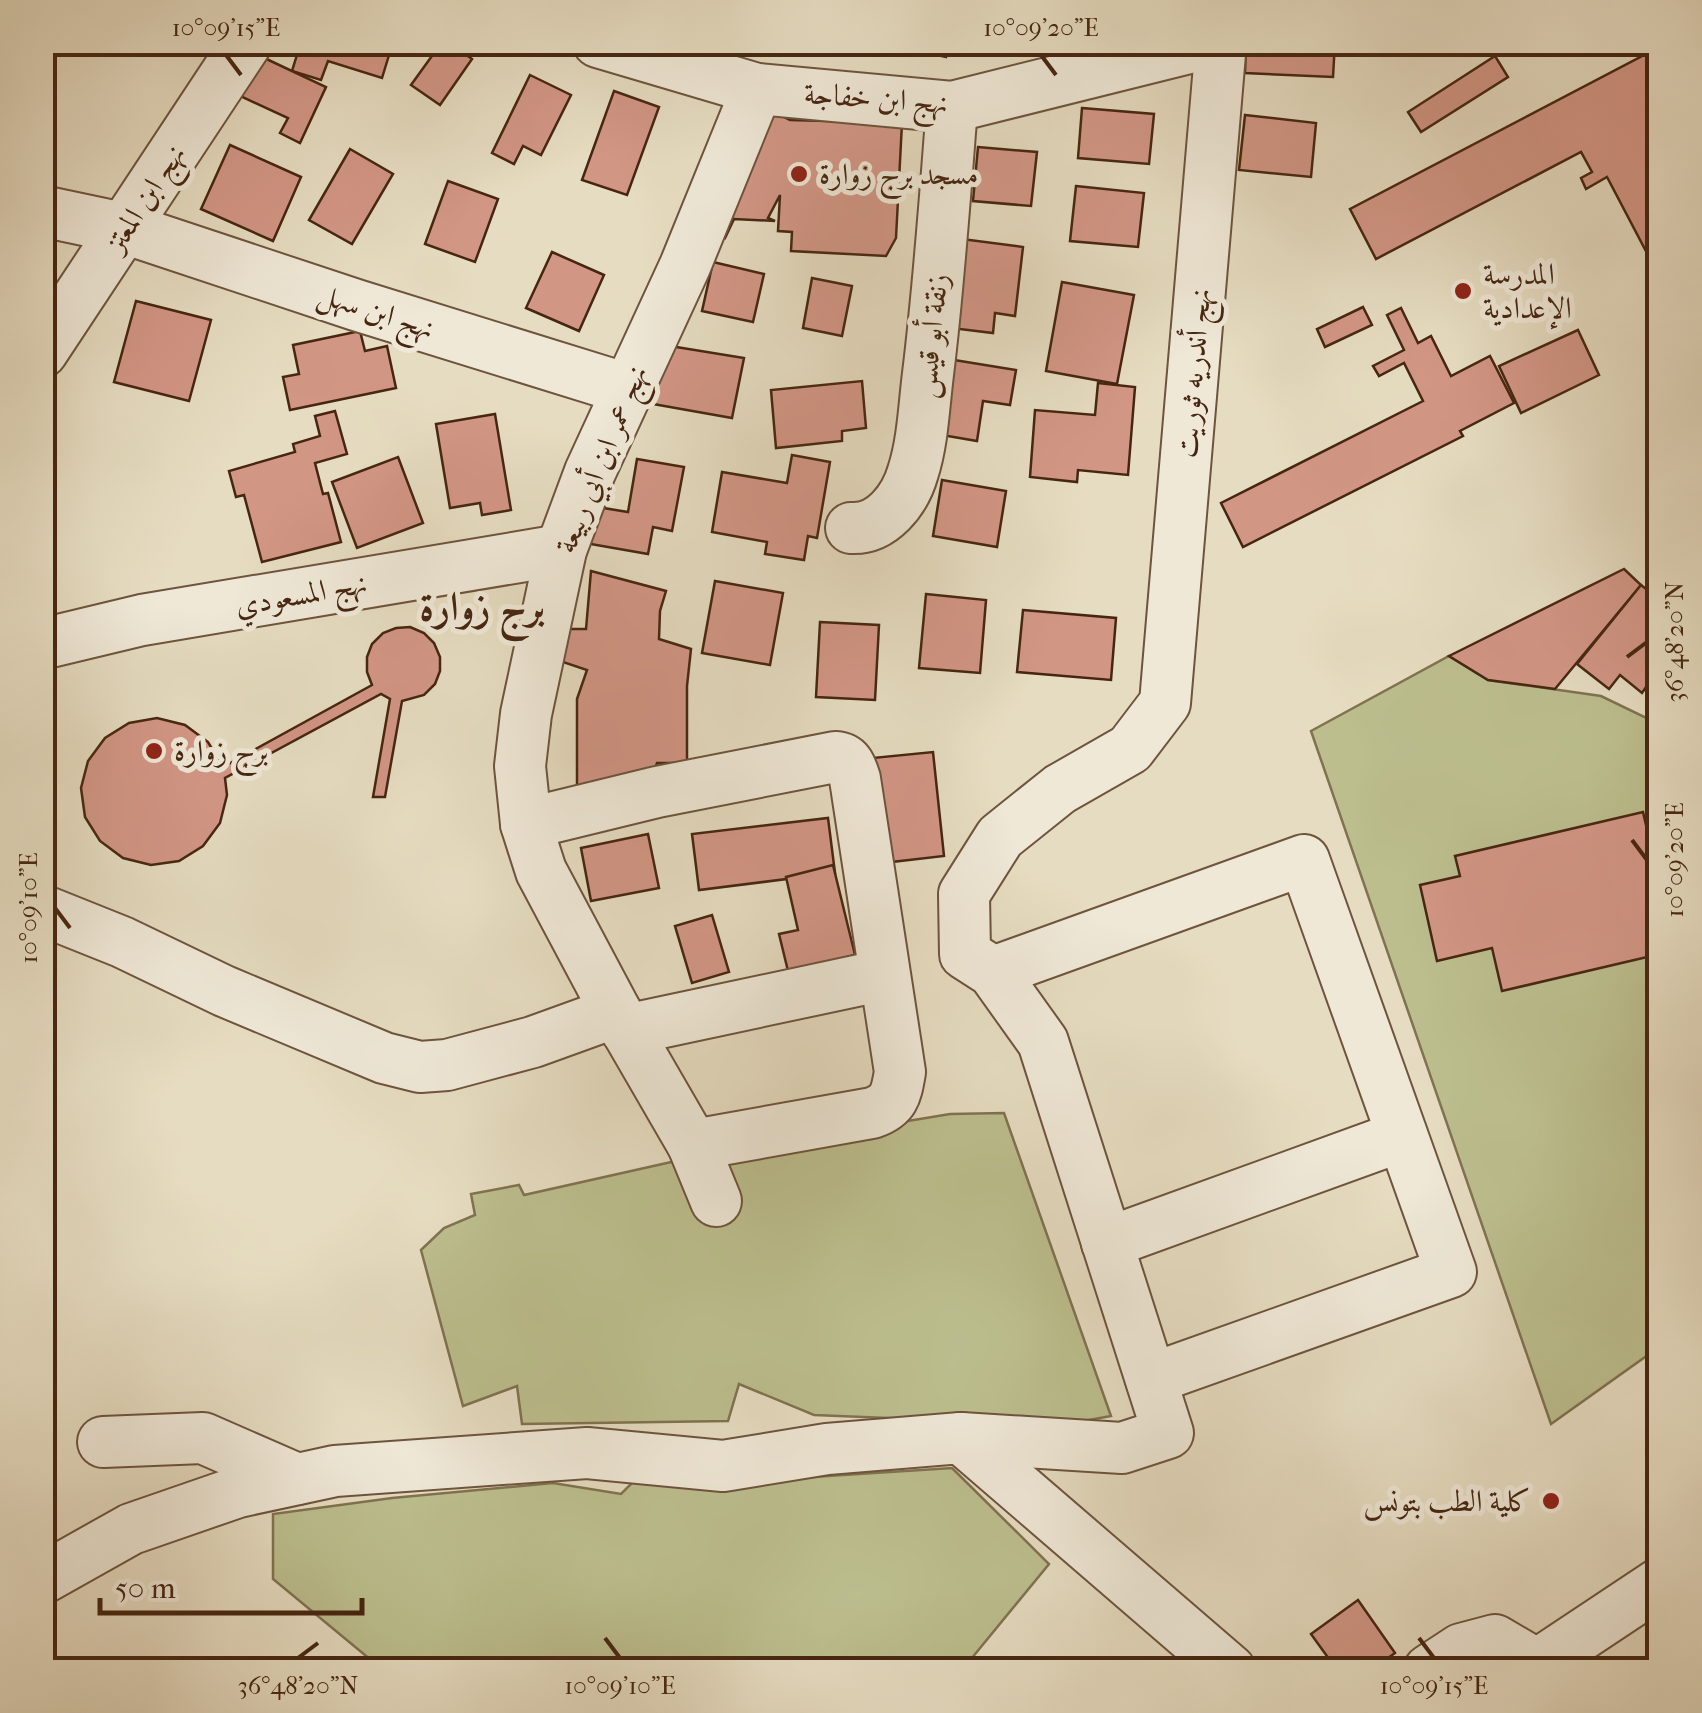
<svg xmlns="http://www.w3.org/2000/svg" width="1702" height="1713" font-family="'IM FELL French Canon',Amiri,serif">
	<rect width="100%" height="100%" fill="#e6dcc1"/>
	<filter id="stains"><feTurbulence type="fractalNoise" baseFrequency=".002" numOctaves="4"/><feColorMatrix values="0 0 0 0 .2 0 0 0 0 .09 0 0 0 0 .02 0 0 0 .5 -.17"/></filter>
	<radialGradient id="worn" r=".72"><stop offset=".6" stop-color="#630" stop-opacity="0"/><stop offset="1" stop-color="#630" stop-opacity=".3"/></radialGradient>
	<g fill="#bcbe8e" stroke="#817250" stroke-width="2.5">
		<path d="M1449 656 1488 680 1601 696 1659 724V1347L1551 1424 1311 731Z"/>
		<path d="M1004 1113 1111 1416 1061 1425 814 1415 739 1384 728 1421 522 1424 517 1386 463 1406 421 1250 444 1228 475 1215 471 1194 519 1185 524 1195 698 1156 950 1114Z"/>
		<path d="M952 1468 1049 1564 962 1670H383L273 1579V1514L392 1498 553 1483 621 1494 638 1477 733 1482Z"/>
	</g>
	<g fill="#d29685" stroke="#462611" stroke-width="2.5">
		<path d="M301 42H393L382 78 328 61 321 80 292 71Z"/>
		<path d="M442 42H448L472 59 440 105 411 85Z"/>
		<path d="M908 42H969L967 52 949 47 946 57 907 48Z"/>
		<path d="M1246 42H1335L1333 77 1245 73Z"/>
		<path d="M1650 52 1660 70V251L1649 257 1607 177 1586 189 1581 178 1592 172 1581 152 1376 259 1350 209Z"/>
		<path d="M258 55 326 87 300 143 280 133 288 118 238 95Z"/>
		<path d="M1495 56 1508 77 1421 132 1408 112Z"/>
		<path d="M530 75 571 95 541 155 523 146 514 164 492 153Z"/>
		<path d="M614 91 659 107 627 195 582 180Z"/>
		<path d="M764 107 790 120 902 123 896 238 886 256 791 251 792 232 778 231 780 195 768 218 775 221 734 219 725 238 703 227Z"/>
		<path d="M1082 108 1154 114 1149 164 1078 158Z"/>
		<path d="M1245 115 1316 123 1311 177 1239 170Z"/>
		<path d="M230 145 301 177 273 241 201 209Z"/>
		<path d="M978 147 1037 152 1031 206 973 201Z"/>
		<path d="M350 149 393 174 352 244 309 220Z"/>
		<path d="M448 181 498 199 475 262 425 244Z"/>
		<path d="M1076 186 1144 193 1138 247 1070 241Z"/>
		<path d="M954 238 1023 247 1015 316 995 313 993 333 943 327Z"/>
		<path d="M552 252 604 275 579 331 526 308Z"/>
		<path d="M713 262 764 274 753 322 702 311Z"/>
		<path d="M812 278 852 286 842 336 803 328Z"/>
		<path d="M1062 282 1134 295 1117 384 1046 371Z"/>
		<path d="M136 301 211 320 189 401 114 382Z"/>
		<path d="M1363 307 1372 325 1325 347 1317 329Z"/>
		<path d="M1401 308 1418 343 1431 336 1451 376 1490 356 1514 403 1460 431 1463 436 1243 547 1221 503 1423 401 1404 363 1379 376 1373 366 1404 350 1387 315Z"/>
		<path d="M1578 330 1599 375 1521 413 1499 366Z"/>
		<path d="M360 331 365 351 387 346 396 388 290 410 283 377 299 374 293 345Z"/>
		<path d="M664 345 744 358 732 418 653 404Z"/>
		<path d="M948 359 1016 370 1010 405 983 401 977 441 936 434Z"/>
		<path d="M862 381 866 428 842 431V441L776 448 771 390Z"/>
		<path d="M1098 383 1135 387 1128 475 1078 470 1077 482 1030 477 1035 410 1095 415Z"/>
		<path d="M335 411 347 454 315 463 323 494 328 493 341 542 262 562 244 495 236 497 229 471 295 452 293 444 320 436 315 416Z"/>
		<path d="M495 414 511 510 482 515 480 503 450 508 436 424Z"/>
		<path d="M792 455 830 462 817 538 808 536 804 560 765 554 767 542 712 532 722 472 787 483Z"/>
		<path d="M398 457 423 523 357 548 332 482Z"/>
		<path d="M637 459 684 467 672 531 653 527 648 554 585 543 591 506 628 512Z"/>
		<path d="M942 480 1006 491 997 547 933 536Z"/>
		<path d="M1624 569 1641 585 1555 689 1488 680 1449 656Z"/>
		<path d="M591 571 666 591 660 611 659 639 691 649 687 686V763H657L649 786 577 787V699L587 670 557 660 567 629H586Z"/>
		<path d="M715 581 783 593 770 665 702 653Z"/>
		<path d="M1641 585 1660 600V693L1648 684 1642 693 1620 675 1609 689 1577 664Z"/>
		<path d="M926 594 986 600 980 673 919 668Z"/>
		<path d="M1023 610 1116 618 1111 680 1017 672Z"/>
		<path d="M820 622 879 625 875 700 816 697Z"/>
		<path d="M410 627 424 633 434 643 440 657V671L435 684 424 695 402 701 385 797H373L390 699 381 694 225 778 227 795 220 823 203 846 179 861 151 865 123 858 100 841 85 817 81 788 88 761 105 738 129 723 157 718 185 725 208 742 223 767 372 685 367 672V657L372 644 383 633 396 628Z"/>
		<path d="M933 752 944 856 874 864 862 759Z"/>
		<path d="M1643 812 1660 886V954L1502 991 1492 948 1437 961 1420 885 1460 876 1455 856Z"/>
		<path d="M828 818 835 873 699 890 692 834Z"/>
		<path d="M648 834 659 888 591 901 581 848Z"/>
		<path d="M833 865 855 955 788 971 779 934 798 930 786 877Z"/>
		<path d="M712 915 729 972 692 983 675 926Z"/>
		<path d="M1358 1600 1395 1653 1371 1670H1337L1311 1634Z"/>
	</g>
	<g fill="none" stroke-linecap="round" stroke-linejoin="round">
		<defs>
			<g id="minor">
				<path d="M598 42 757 89 952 107 1213 42"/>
				<path d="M42 211 127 229 356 305 627 389"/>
				<path d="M42 352 247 42"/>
				<path d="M851 528C882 530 905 500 913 472 923 441 924 405 928 374 939 285 945 196 952 107"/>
				<path d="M42 644 142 620 561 550"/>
				<path d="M526 824 657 792 835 757C849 758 851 767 855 779L900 1072C896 1094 895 1105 872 1113L693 1145"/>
				<path d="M42 910 122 942 224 991 384 1058 420 1067 447 1065 533 1042 616 1012"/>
				<path d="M993 972 1304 860 1451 1272 1151 1379"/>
				<path d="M626 1030 884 975"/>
				<path d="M716 1201 693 1145 616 1012 541 871 526 824 520 766 526 714 561 550 590 472 685 266 757 89"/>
				<path d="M1107 1243 1402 1136"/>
				<path d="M961 1438 1122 1448 1168 1433 1043 1042 993 972 965 954 964 894 1000 837 1060 789 1130 749 1165 703 1221 42"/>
				<path d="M103 1442 203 1438 297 1479"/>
				<path d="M42 1579 131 1529 238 1492 335 1471 587 1453 723 1466 827 1449 961 1438 1230 1670"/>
				<path d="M1538 1664 1660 1583"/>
				<path d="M1429 1670 1461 1649 1495 1640 1546 1670"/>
			</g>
		</defs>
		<use href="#minor" stroke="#6e543d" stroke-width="54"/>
		<use href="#minor" stroke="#efe8d7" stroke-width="50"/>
	</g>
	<path fill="none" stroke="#462611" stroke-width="4" d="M226 55 241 75M1041 55 1056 75M1627 657 1647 642M1632 840 1647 860M55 908 70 928M605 1638 620 1658M1419 1638 1434 1658M298 1658 318 1643"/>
	<g fill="#8f2418" stroke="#efe8d7" stroke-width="4">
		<circle cx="799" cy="174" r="10"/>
		<circle cx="1463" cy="291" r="10"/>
		<circle cx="154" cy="751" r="10"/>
		<circle cx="1551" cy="1501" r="10"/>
	</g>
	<g text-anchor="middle" stroke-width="10" stroke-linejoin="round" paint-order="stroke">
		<g font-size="30" fill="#462611" stroke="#efe8d7">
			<text transform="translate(876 98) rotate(4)" y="10">نهج ابن خفاجة</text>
			<text transform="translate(145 198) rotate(-57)" y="10">نهج ابن المعتز</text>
			<text transform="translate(376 311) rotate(18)" y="10">نهج ابن سهل</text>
			<text transform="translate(931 336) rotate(-84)" y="10">زنقة أبو قيس</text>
			<text transform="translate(1193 373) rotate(-85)" y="10">نهج أندريه ثوريت</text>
			<text transform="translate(601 459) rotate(-68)" y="10">نهج عمر ابن أبي ربيعة</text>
			<text transform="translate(301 594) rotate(-10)" y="10">نهج المسعودي</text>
		</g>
		<g font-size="30" fill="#462611" stroke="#efe8d7" text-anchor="start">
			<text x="819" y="184">مسجد برج زوارة</text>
			<text x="1483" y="284">المدرسة<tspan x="1483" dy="34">الإعدادية</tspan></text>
			<text x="174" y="761">برج زوارة</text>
			<text x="1531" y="1511" text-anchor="end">كلية الطب بتونس</text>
		</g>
		<g font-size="40" font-weight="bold" fill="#462611" stroke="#efe8d7">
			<text x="482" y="620">برج زوارة</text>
		</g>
	</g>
	<rect width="1702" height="1713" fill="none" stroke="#e6dcc1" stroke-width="110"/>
	<path d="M100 1598v15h262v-15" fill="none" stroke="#462611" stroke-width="5"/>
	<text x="115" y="1598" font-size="30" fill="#462611" stroke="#efe8d7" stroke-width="8" paint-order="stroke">50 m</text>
	<rect x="55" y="55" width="1592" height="1603" fill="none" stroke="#462611" stroke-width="4"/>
	<g font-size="25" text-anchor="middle" fill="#462611">
		<text x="226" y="36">10°09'15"E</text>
		<text x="1041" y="36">10°09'20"E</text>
		<text transform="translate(1674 642) rotate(-90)" y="9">36°48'20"N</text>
		<text transform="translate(1674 860) rotate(-90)" y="9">10°09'20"E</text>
		<text transform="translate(28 908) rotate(-90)" y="9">10°09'10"E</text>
		<text x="298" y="1694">36°48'20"N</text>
		<text x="620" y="1694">10°09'10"E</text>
		<text x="1434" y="1694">10°09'15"E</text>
	</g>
	<rect width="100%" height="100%" filter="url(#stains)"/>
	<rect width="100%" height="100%" fill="url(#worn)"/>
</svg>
